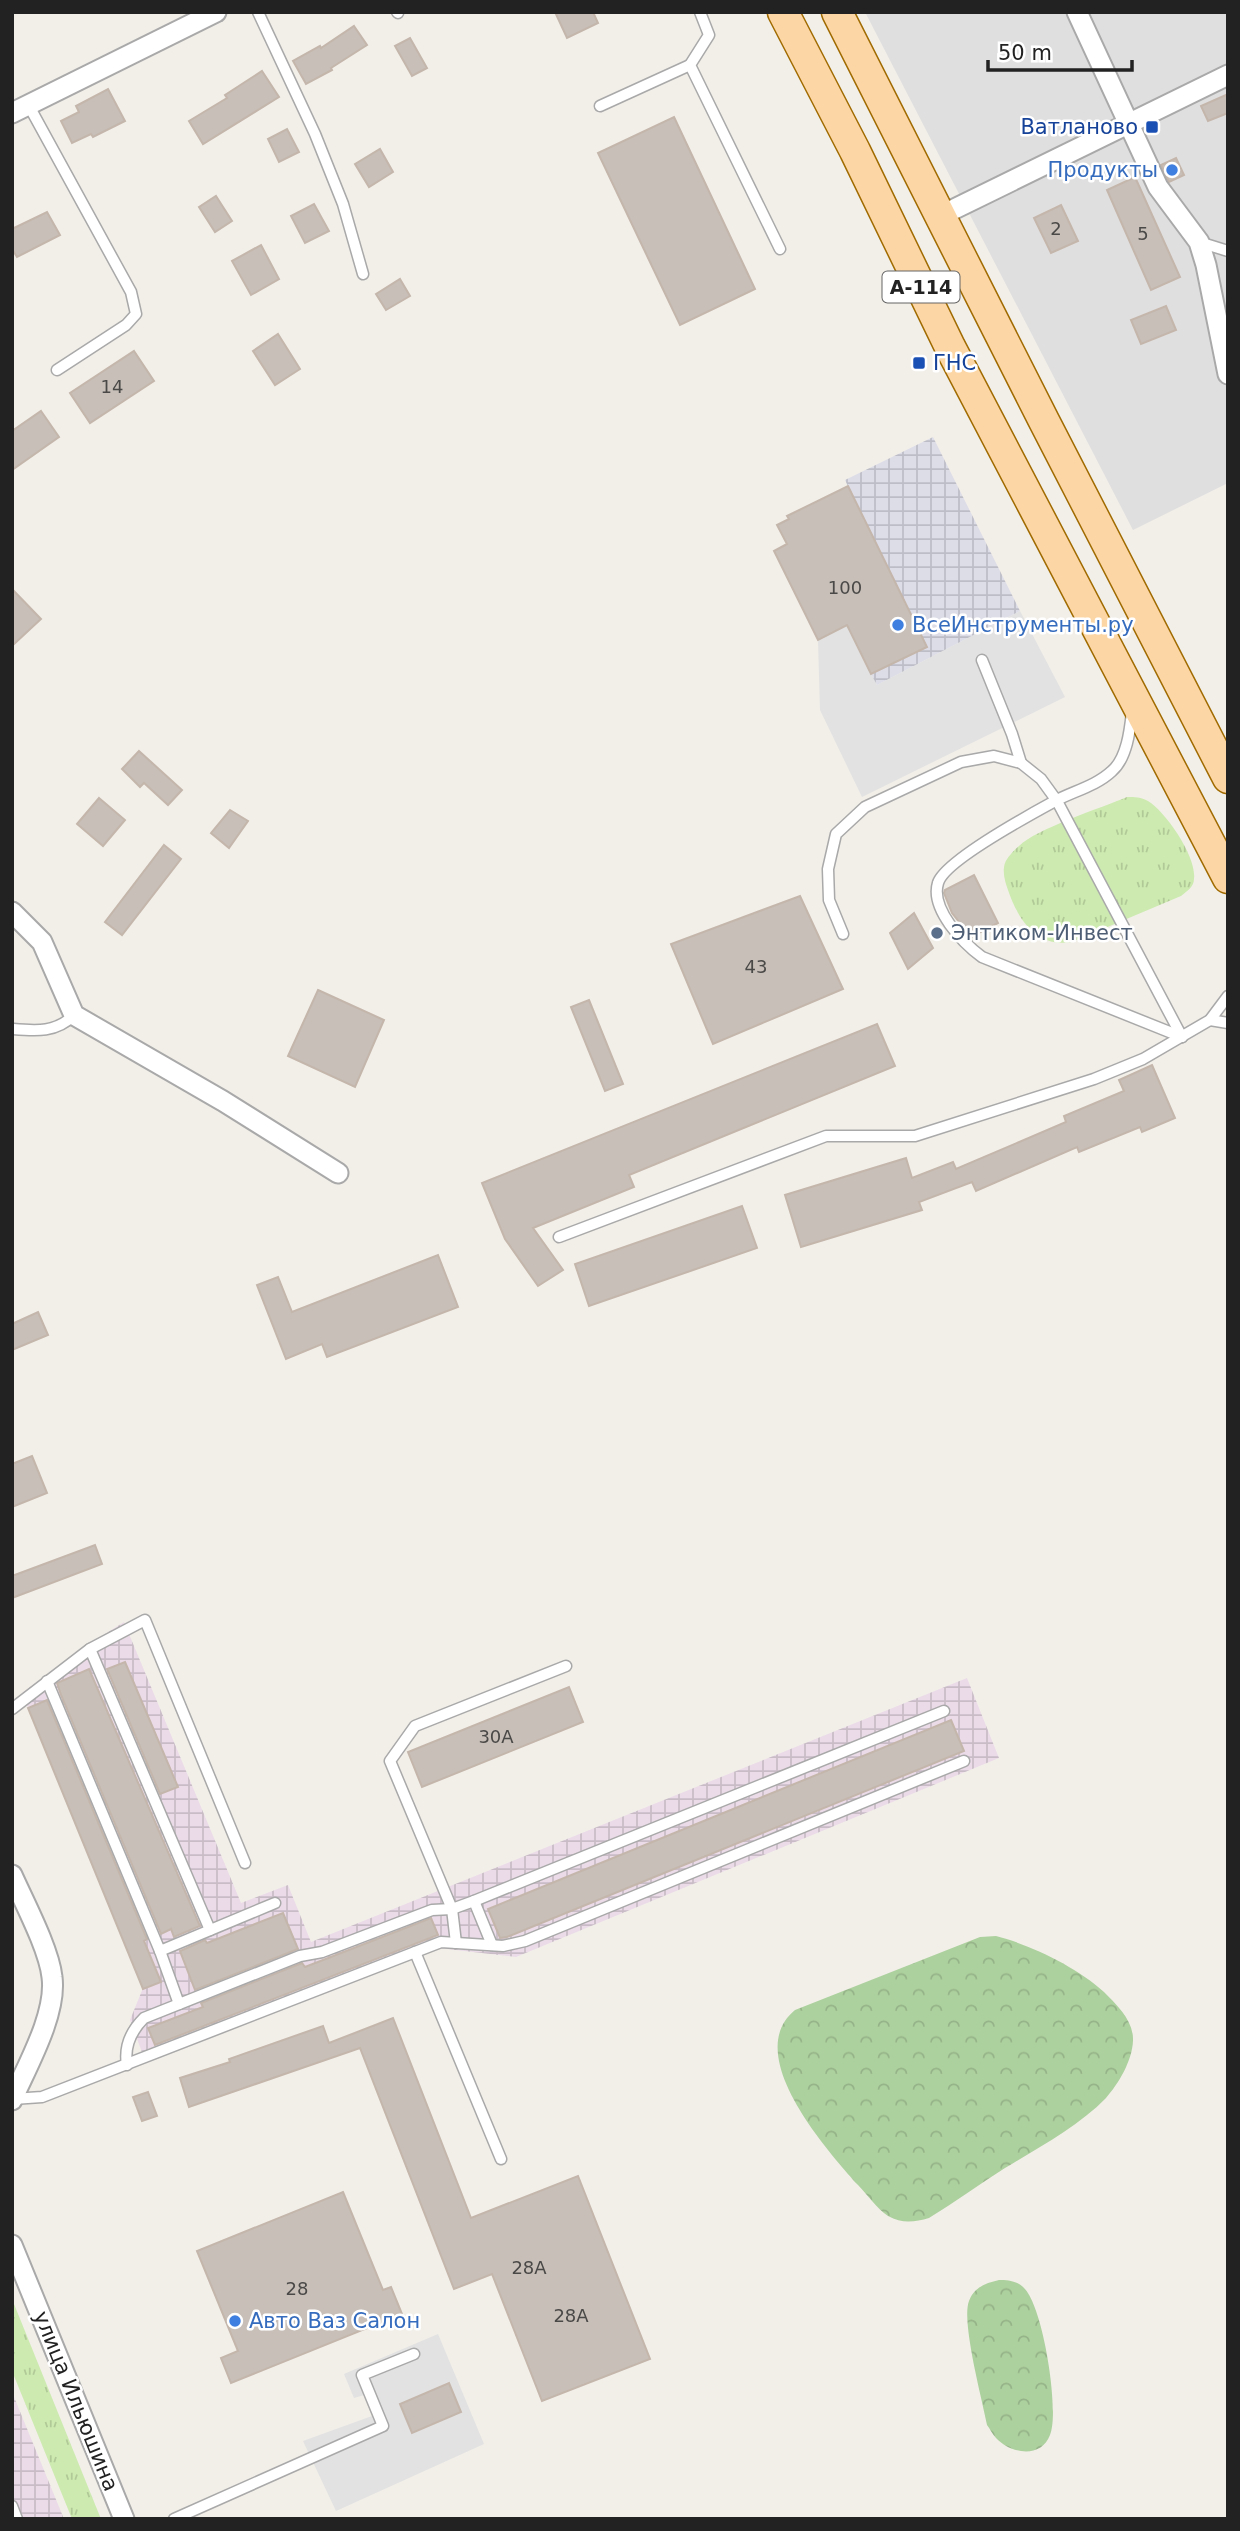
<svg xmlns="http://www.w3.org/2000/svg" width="1240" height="2531" font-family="'DejaVu Sans',sans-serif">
	<defs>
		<pattern id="industrial-grid" width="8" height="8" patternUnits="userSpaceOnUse" patternTransform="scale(1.75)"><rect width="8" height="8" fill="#ebdbe8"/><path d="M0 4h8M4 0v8" fill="none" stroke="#c9bcc7"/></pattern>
		<pattern id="grass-tufts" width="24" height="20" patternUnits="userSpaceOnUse" patternTransform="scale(1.75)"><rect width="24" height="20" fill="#cdebb0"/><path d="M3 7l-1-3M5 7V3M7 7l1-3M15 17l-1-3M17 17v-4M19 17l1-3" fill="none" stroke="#b0c997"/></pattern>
		<pattern id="forest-crowns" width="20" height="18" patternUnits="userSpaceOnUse" patternTransform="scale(1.75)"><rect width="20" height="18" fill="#add19e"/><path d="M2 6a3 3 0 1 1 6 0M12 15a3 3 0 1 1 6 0" fill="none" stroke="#95b388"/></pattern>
		<pattern id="plaza-grid" width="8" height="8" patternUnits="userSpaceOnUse" patternTransform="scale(1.75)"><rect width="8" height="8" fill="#dddde8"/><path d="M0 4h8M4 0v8" fill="none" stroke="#bdbdc7"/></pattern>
	</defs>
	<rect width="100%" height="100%" fill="#f2efe9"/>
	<path fill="#e0dfdf" d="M865 12H1228V483L1133 530Z"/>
	<g fill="url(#industrial-grid)">
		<path d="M124 1622 241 1903 288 1885 311 1942 967 1678 999 1758 516 1957 438 1948 146 2063 130 2020 143 1988 22 1693 91 1643Z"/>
		<path d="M12 2392 64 2519H12Z"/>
	</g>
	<g fill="url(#grass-tufts)">
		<path d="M1127 797C1135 797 1141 797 1148 801 1166 812 1197 857 1194 879 1194 887 1187 891 1181 896L1072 942C1037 948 1018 920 1008 890 1005 882 1002 871 1005 863 1007 858 1014 850 1019 846 1036 829 1101 808 1127 797Z"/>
		<path d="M12 2299 101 2519H72L12 2371Z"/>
	</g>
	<g fill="url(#forest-crowns)">
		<path d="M996 1936C1031 1945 1077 1967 1104 1992 1117 2005 1134 2021 1133 2041 1132 2061 1119 2083 1106 2098 1079 2126 1038 2148 1005 2168 980 2184 955 2202 929 2218 915 2222 902 2224 888 2216 877 2209 867 2194 858 2185 827 2150 741 2054 795 2010L980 1937Z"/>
		<path d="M999 2280C1008 2280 1018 2281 1024 2288 1043 2306 1060 2411 1050 2435 1041 2459 1011 2454 996 2438 993 2435 990 2429 987 2425 982 2399 961 2321 969 2301 974 2287 986 2283 999 2280Z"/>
	</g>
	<g fill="#e2e2e2">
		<path d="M1020 611 1065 697 862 797 820 710 818 640 847 625 877 685Z"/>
		<path d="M438 2334 484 2444 336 2511 303 2441 372 2416 364 2395 354 2398 344 2374Z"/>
	</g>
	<path fill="url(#plaza-grid)" d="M933 437 1020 611 877 685 871 674 926 646 845 480Z"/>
	<g fill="#c7bfb8" stroke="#c4b6ab" stroke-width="2">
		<path d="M555 12H593L598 23 567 38Z"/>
		<path d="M354 26 367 45 331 68 332 70 306 84 293 61 320 46 321 48Z"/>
		<path d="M410 38 427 68 412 76 395 46Z"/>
		<path d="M262 71 279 97 203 144 189 121 227 98 225 95Z"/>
		<path d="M108 89 125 121 93 137 91 134 72 143 61 121 79 112 76 106Z"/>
		<path d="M1228 94V113L1208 121 1201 106Z"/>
		<path d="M674 117 755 289 680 325 598 153Z"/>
		<path d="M287 129 299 152 279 162 268 139Z"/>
		<path d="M380 149 393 172 369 187 355 164Z"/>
		<path d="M1176 158 1184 175 1169 182 1161 165Z"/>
		<path d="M1135 177 1180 277 1151 290 1107 190Z"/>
		<path d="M216 196 232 221 215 232 199 207Z"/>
		<path d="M314 204 329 231 305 243 291 216Z"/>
		<path d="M1061 205 1078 241 1051 253 1034 218Z"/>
		<path d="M47 212 60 235 17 257 12 249V229Z"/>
		<path d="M261 245 279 279 251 295 232 261Z"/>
		<path d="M400 279 410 296 386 310 376 294Z"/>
		<path d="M1166 306 1176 330 1141 344 1131 320Z"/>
		<path d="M278 334 300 369 275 385 253 351Z"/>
		<path d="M134 351 154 381 90 423 70 393Z"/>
		<path d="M41 411 59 437 12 470V431Z"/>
		<path d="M848 486 927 647 871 674 847 625 818 640 774 551 787 544 777 525 789 519 787 516Z"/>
		<path d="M12 589 41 619 12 646Z"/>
		<path d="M139 751 182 790 168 805 144 783 140 787 122 769Z"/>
		<path d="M99 798 125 820 103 846 77 824Z"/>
		<path d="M230 810 248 821 229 848 211 833Z"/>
		<path d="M164 845 181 859 122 935 105 922Z"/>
		<path d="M974 875 998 923 971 937 952 913 944 893 945 890Z"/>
		<path d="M800 896 843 989 713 1044 671 944Z"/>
		<path d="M914 913 933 948 908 969 890 933Z"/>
		<path d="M318 990 384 1020 355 1087 288 1056Z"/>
		<path d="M589 1000 623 1084 605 1091 571 1007Z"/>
		<path d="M877 1024 895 1066 629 1175 634 1187 533 1228 563 1270 538 1286 505 1239 482 1183Z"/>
		<path d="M1152 1065 1175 1118 1142 1132 1140 1127 1079 1152 1077 1147 976 1191 972 1182 919 1202 922 1210 801 1247 785 1195 906 1158 912 1178 953 1162 956 1169 1066 1122 1064 1116 1124 1091 1119 1080Z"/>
		<path d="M742 1206 757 1248 589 1306 575 1264Z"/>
		<path d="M438 1255 458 1307 327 1357 322 1344 286 1359 257 1285 278 1277 292 1312Z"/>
		<path d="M38 1312 48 1335 12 1350V1324Z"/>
		<path d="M32 1456 47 1493 12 1507V1464Z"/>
		<path d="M95 1545 102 1564 12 1598V1576Z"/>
		<path d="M125 1662 178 1787 160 1794 107 1669Z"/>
		<path d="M89 1669 200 1926 174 1937 171 1929 161 1934 61 1695 57 1683Z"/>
		<path d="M569 1687 583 1722 422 1787 408 1752Z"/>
		<path d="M47 1700 147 1939 144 1941 161 1982 143 1989 28 1708Z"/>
		<path d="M951 1720 964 1751 507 1937 500 1938 488 1909Z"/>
		<path d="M283 1913 298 1949 195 1990 180 1951 205 1940 207 1943Z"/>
		<path d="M431 1918 438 1935 155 2045 148 2028 203 2007 201 2003 302 1963 305 1967Z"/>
		<path d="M393 2018 471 2218 578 2176 650 2359 542 2401 492 2274 454 2289 360 2048 189 2107 180 2078 230 2062 229 2059 323 2026 329 2043Z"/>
		<path d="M148 2092 157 2116 142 2121 133 2097Z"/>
		<path d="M343 2192 383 2290 391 2287 402 2314 231 2383 221 2358 238 2351 197 2251Z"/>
		<path d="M449 2383 461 2412 412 2433 400 2404Z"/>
	</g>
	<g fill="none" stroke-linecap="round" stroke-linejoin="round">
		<defs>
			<g id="service">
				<path d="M258 12 315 134 343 204 363 274"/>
				<path d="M397 12 398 13"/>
				<path d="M700 12 709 35 690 65 780 249"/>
				<path d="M29 106 131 292 136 314 126 325 57 370"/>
				<path d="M600 106 690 65"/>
				<path d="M1199 242 1228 251"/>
				<path d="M982 660 1012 734 1021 763"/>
				<path d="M1132 712C1130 730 1127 758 1112 771 1096 786 1074 791 1055 801 1033 813 944 861 938 883 930 909 963 943 982 957L1182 1037"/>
				<path d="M843 934 829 900 828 869 836 834 865 807 961 762 994 756 1021 763 1041 779 1057 801 1182 1037"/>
				<path d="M1210 1020 1228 1023"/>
				<path d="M12 1029C36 1031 56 1033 74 1015"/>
				<path d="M559 1237 826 1136H915L1094 1079 1143 1059 1210 1020 1228 996"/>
				<path d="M90 1649 210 1930"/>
				<path d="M47 1681 160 1951 275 1903"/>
				<path d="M12 1709 90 1649 145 1620 245 1863"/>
				<path d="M474 1901 492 1945"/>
				<path d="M456 1943 452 1909 390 1761 415 1726 566 1666"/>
				<path d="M160 1951 179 2004"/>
				<path d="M415 1952 501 2159"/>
				<path d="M127 2065C124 2047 131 2031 144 2018L300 1956 322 1952 432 1910 452 1909 474 1901 944 1711"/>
				<path d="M13 2099 42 2097 441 1942 503 1946 525 1941 964 1761"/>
				<path d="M12 2506 17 2519"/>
				<path d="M174 2519 383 2426 362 2375 414 2354"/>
			</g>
			<g id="minor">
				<path d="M1077 12 1158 187 1199 242 1206 265 1228 374"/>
				<path d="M12 113 216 12"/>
				<path d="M940 216 1228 75"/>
				<path d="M12 912 42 942 74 1015 223 1101 338 1173"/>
				<path d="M12 1875C24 1902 49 1949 52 1977 57 2014 27 2066 12 2100"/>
				<path d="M12 2245 124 2519"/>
			</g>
			<g id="primary">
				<path d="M783 12 855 151 950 347 1228 878"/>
				<path d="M837 12 1044 421 1228 778"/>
			</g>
		</defs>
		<use href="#service" stroke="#a9a9a9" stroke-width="13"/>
		<use href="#minor" stroke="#a9a9a9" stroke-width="23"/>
		<use href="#primary" stroke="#a06b00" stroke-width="33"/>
		<use href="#service" stroke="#fff" stroke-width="10"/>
		<use href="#minor" stroke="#fff" stroke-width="19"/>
		<use href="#primary" stroke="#fcd6a4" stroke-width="30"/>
	</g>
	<g fill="#1a4fb4" stroke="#fff" stroke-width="2.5">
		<rect x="1145" y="120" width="14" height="14" rx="3.5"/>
		<rect x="912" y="356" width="14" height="14" rx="3.5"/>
	</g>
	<g fill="#3f7fe0" stroke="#fff" stroke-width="2.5">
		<circle cx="1172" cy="170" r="7"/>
		<circle cx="898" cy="625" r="7"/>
		<circle cx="235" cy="2321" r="7"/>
	</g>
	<circle fill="#5c6f8a" stroke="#fff" stroke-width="2.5" cx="937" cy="933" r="7"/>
	<g text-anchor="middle" stroke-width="5" stroke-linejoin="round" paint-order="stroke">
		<g font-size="18" fill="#4b4948">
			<text x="1056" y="235">2</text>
			<text x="1143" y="240">5</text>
			<text x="112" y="393">14</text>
			<text x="845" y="594">100</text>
			<text x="756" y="973">43</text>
			<text x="496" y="1743">30А</text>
			<text x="529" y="2274">28А</text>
			<text x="297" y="2295">28</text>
			<text x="571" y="2322">28А</text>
		</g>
		<rect fill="#fff" stroke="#646464" stroke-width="2" x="882.5" y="271.5" width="77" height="31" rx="5"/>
		<g font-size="19" font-weight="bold" fill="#222">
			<text x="921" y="294">А-114</text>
		</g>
		<g font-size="21" fill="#164399" stroke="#fff" text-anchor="end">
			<text x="1138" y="134">Ватланово</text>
			<text x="933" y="370" text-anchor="start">ГНС</text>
		</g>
		<g font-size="21" fill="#366cbe" stroke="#fff" text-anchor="start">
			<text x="1158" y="177" text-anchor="end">Продукты</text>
			<text x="912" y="632">ВсеИнструменты.ру</text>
			<text x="249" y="2328">Авто Ваз Салон</text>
		</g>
		<g font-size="21" fill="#4e5e75" stroke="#fff" text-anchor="start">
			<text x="951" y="940">Энтиком-Инвест</text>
		</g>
		<g font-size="21" fill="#222" stroke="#fff">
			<text transform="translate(76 2401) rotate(68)" y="7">улица Ильюшина</text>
		</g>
	</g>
	<rect width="1240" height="2531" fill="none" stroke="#222222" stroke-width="28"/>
	<path d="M988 60v10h144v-10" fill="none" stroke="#222222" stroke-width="3.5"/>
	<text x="998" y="60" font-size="21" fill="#222222" stroke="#ffffff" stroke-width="5" paint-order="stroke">50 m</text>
</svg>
